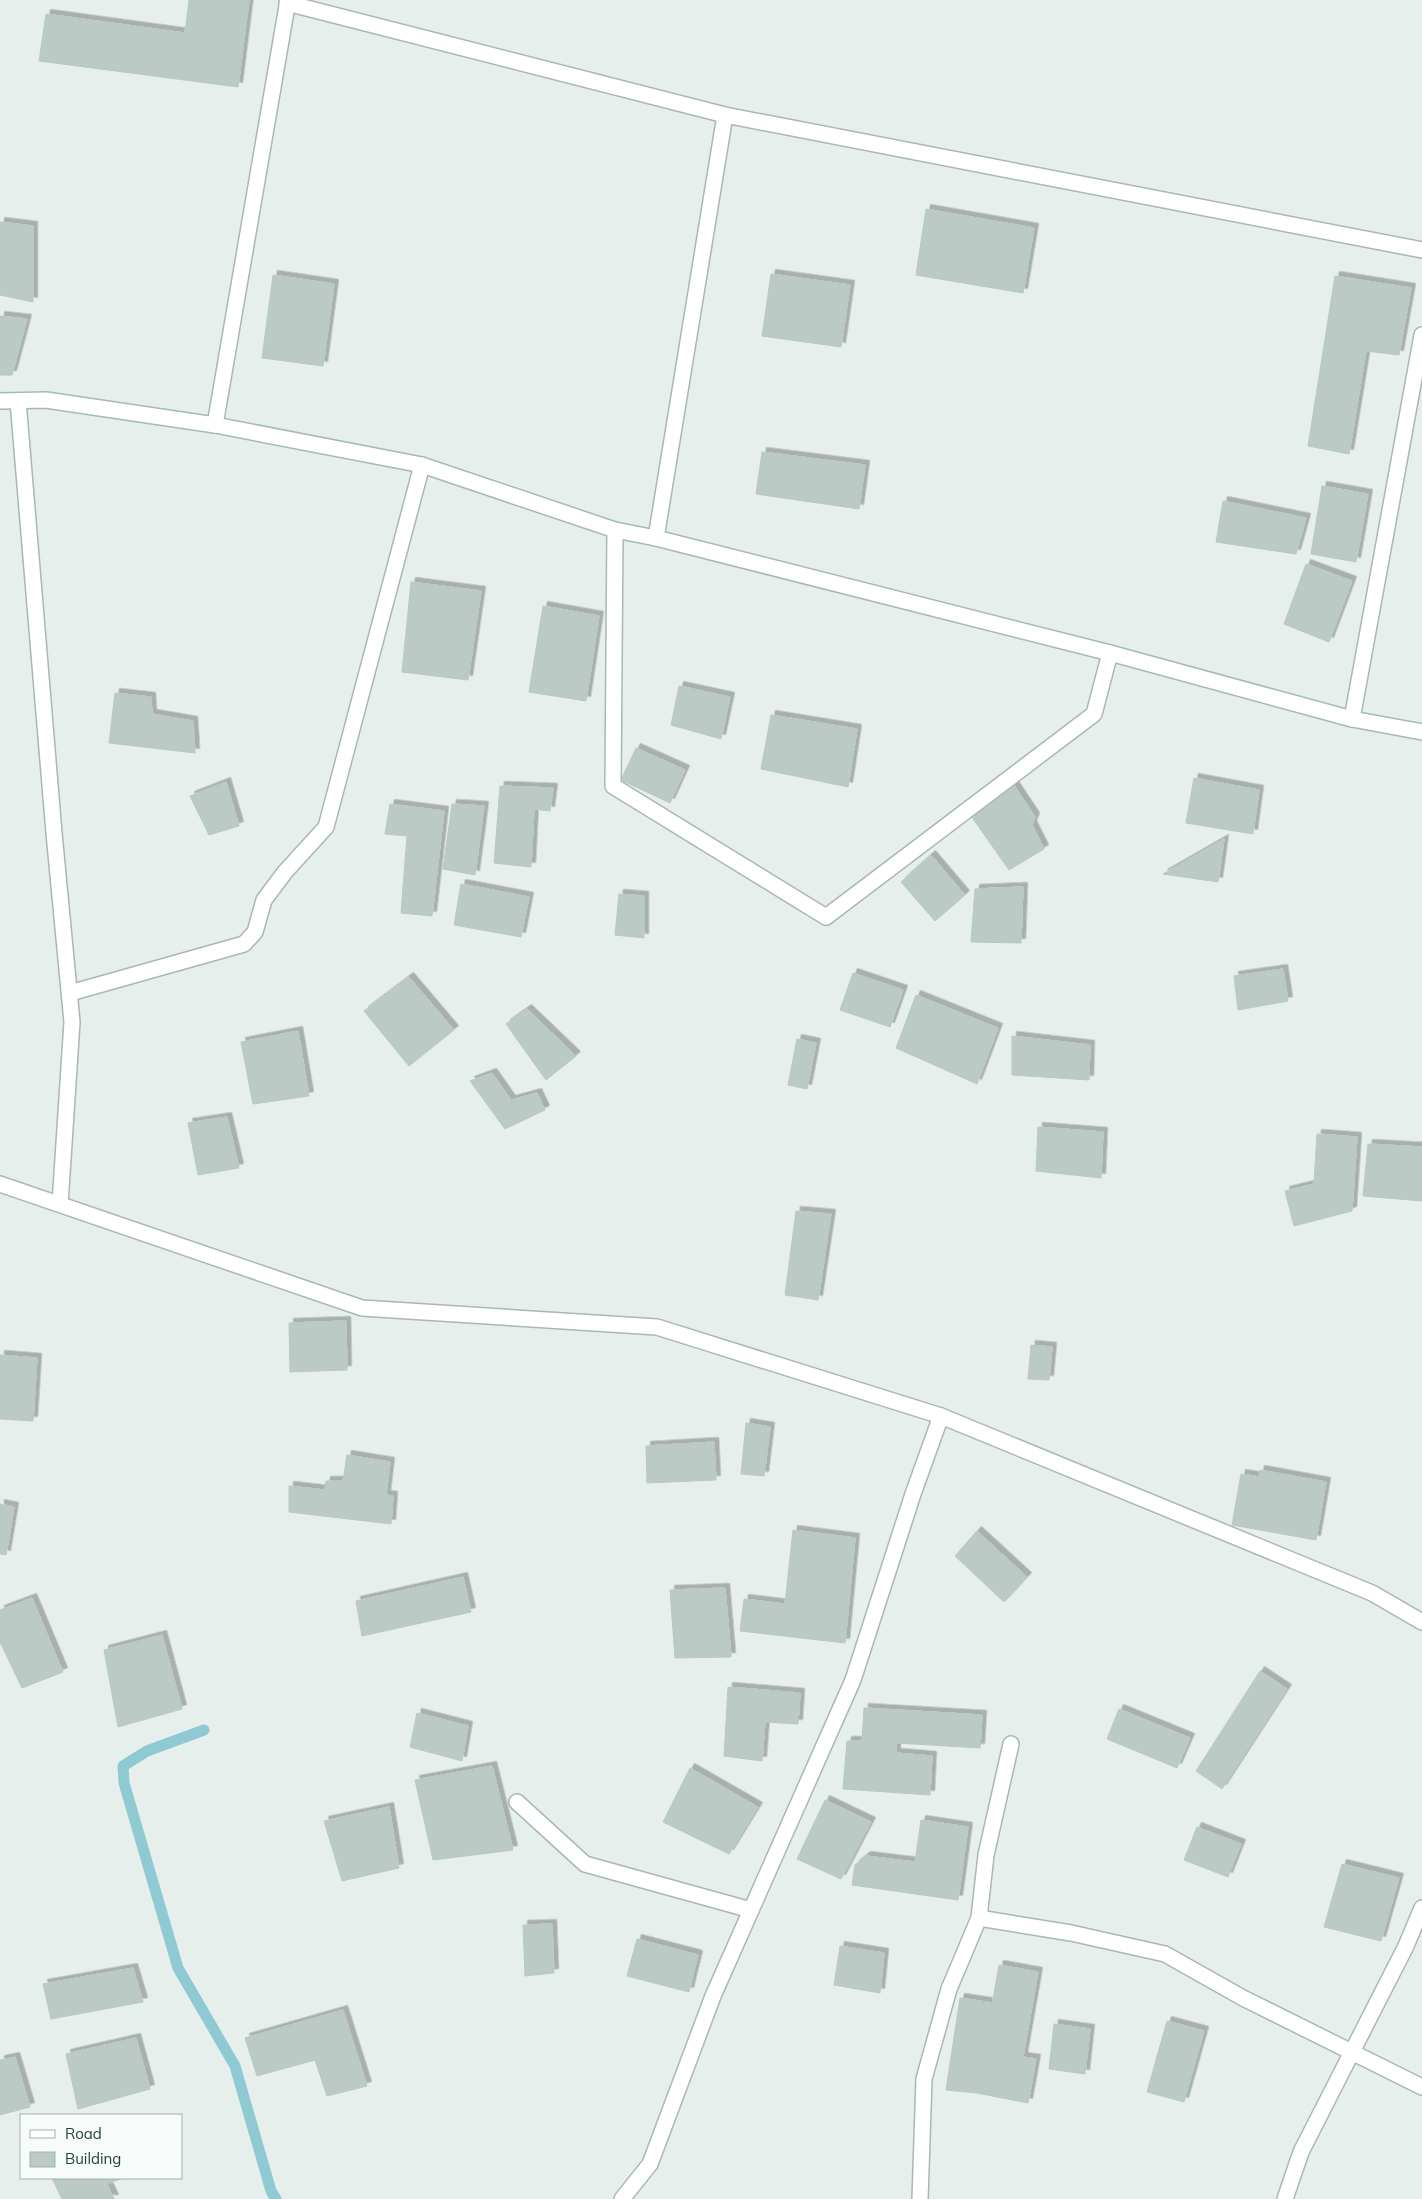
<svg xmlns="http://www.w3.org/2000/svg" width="1422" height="2199" font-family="Mulish,sans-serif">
	<defs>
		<filter id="shadow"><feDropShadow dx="4.5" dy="-4.5" stdDeviation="0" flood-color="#0004"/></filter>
	</defs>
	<rect width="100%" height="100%" fill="#e6efeb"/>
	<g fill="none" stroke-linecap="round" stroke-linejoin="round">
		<path stroke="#8ec9d4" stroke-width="11" d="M204 1730 147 1751 123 1766 124 1783 178 1968 235 2066 271 2191 276 2199"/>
	</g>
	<g fill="#bbcac4" stroke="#b8c9c2" filter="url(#shadow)">
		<path d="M189 0H249L238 87 39 61 46 14 185 33Z"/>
		<path d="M926 209 1034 228 1023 293 916 275Z"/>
		<path d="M0 222 33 226V302L0 295Z"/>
		<path d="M771 274 850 285 841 347 762 336Z"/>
		<path d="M273 275 334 284 323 366 262 358Z"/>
		<path d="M1335 276 1411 288 1399 355 1366 351 1349 454 1308 446Z"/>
		<path d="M0 316 27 319 12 375H0Z"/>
		<path d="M762 452 865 465 859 509 756 494Z"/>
		<path d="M1322 486 1368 494 1356 562 1311 554Z"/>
		<path d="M1223 501 1306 518 1296 554 1216 542Z"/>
		<path d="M1306 564 1352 581 1329 642 1284 624Z"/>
		<path d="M411 582 481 591 468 680 402 672Z"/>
		<path d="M543 606 599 616 586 701 529 692Z"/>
		<path d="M679 686 730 697 721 739 671 725Z"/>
		<path d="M115 693 151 697 152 714 193 721 195 753 109 743Z"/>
		<path d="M771 715 857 729 848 787 761 769Z"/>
		<path d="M636 748 685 770 670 803 621 780Z"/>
		<path d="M1194 778 1259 790 1253 834 1186 823Z"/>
		<path d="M226 782 239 826 209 835 190 796Z"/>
		<path d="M1013 784 1035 817 1032 825 1044 849 1009 870 969 813Z"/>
		<path d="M500 786 553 788 550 811 534 809 531 867 494 863Z"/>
		<path d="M390 804 444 811 432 916 401 913 407 836 385 834Z"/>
		<path d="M452 804 484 806 475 875 443 869Z"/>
		<path d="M1224 839 1218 882 1163 874Z"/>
		<path d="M931 855 965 895 935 921 901 882Z"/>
		<path d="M461 884 529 897 521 937 454 925Z"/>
		<path d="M1023 887 1021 943 971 942 975 889Z"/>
		<path d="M619 894 644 896V938L615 935Z"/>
		<path d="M1283 969 1288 1001 1238 1010 1234 976Z"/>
		<path d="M853 973 903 990 890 1027 840 1010Z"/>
		<path d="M409 977 454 1030 409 1066 364 1011Z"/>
		<path d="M916 995 998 1028 977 1084 896 1048Z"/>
		<path d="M527 1009 576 1056 546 1080 506 1024Z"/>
		<path d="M298 1031 309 1096 253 1104 241 1042Z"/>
		<path d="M1012 1036 1090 1045 1089 1080 1012 1075Z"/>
		<path d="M797 1039 816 1043 807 1089 788 1085Z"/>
		<path d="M492 1073 511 1100 537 1093 545 1110 505 1129 470 1081Z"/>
		<path d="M227 1117 239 1168 198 1175 188 1123Z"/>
		<path d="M1038 1127 1103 1132 1101 1178 1036 1171Z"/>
		<path d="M1317 1134 1357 1137 1352 1211 1294 1226 1285 1191 1314 1184Z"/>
		<path d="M1368 1144 1422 1147V1201L1363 1196Z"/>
		<path d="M796 1211 831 1214 818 1300 785 1295Z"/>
		<path d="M346 1321 347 1370 290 1372 289 1323Z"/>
		<path d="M1031 1345 1052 1347 1049 1380 1028 1379Z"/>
		<path d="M0 1355 37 1358 33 1421 0 1419Z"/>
		<path d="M746 1423 770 1427 764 1476 741 1474Z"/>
		<path d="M714 1442 716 1480 647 1483 646 1446Z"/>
		<path d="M347 1455 390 1462 386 1495 393 1496 391 1524 289 1512V1486L325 1490 326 1481H343Z"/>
		<path d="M1260 1470 1326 1482 1316 1540 1232 1525 1241 1474 1259 1477Z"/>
		<path d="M0 1504 14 1507 6 1555 0 1554Z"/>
		<path d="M793 1530 855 1538 845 1643 740 1631 744 1599 785 1604Z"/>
		<path d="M977 1531 1027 1577 1004 1602 955 1556Z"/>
		<path d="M463 1577 471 1612 362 1636 356 1601Z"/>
		<path d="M725 1588 731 1657 675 1658 670 1590Z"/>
		<path d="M32 1598 63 1672 22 1688 0 1642V1610Z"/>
		<path d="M162 1635 182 1709 118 1727 104 1650Z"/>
		<path d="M1260 1671 1287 1689 1222 1789 1196 1771Z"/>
		<path d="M728 1687 800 1693 798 1724 765 1722 762 1761 724 1756Z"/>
		<path d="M864 1708 982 1715 980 1748 896 1743V1753L932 1756 930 1795 843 1789 847 1741H862Z"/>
		<path d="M1119 1709 1190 1738 1177 1768 1107 1739Z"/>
		<path d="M417 1713 468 1726 462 1761 410 1747Z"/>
		<path d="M492 1766 513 1850 433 1860 415 1780Z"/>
		<path d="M690 1768 758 1807 729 1854 663 1822Z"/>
		<path d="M825 1800 871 1822 841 1879 797 1859Z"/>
		<path d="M389 1807 399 1868 342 1881 324 1821Z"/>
		<path d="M921 1820 968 1827 958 1900 852 1885 855 1865 866 1856 915 1862Z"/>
		<path d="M1197 1827 1241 1844 1228 1877 1184 1860Z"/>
		<path d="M1342 1864 1399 1878 1381 1941 1324 1927Z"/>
		<path d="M552 1924 554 1973 525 1976 523 1925Z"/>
		<path d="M637 1939 698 1955 689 1992 627 1976Z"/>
		<path d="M840 1946 884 1953 880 1993 834 1985Z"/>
		<path d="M999 1965 1038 1972 1023 2057 1036 2059 1028 2103 977 2093Z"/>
		<path d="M133 1968 143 2002 51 2019 43 1984Z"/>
		<path d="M960 1998 993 2003 977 2093 946 2090Z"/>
		<path d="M343 2010 367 2086 327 2096 315 2060 257 2076 245 2038Z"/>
		<path d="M1167 2021 1204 2031 1184 2102 1147 2092Z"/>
		<path d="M1054 2024 1090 2029 1085 2074 1049 2069Z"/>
		<path d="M136 2038 150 2089 78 2109 66 2054Z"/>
		<path d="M15 2057 30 2107 0 2115V2060Z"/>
		<path d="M52 2178H123L107 2184 114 2199H62Z"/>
	</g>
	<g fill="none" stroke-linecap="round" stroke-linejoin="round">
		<defs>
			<g id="street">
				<path d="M287 3 725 115 1422 250"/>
				<path d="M18 401 54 833 72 1022 60 1204"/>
				<path d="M215 425 288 0"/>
				<path d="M615 530 613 786 826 917 1094 714 1110 653"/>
				<path d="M656 538 725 115"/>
				<path d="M1352 719 1422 335"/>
				<path d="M70 993 244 944 255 932 264 900 285 872 326 827 422 465"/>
				<path d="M0 1184 362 1308 657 1327 941 1416 1372 1593 1422 1622"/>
				<path d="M517 1802 585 1864 751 1910"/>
				<path d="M979 1918 1071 1933 1165 1954 1243 1998 1422 2087"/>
				<path d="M622 2199 650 2164 713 1996 853 1680 913 1494 941 1416"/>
				<path d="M920 2199 924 2079 949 1989 979 1918 986 1855 1011 1744"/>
				<path d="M1285 2199 1301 2152 1406 1946 1422 1908"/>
			</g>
			<path id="secondary" d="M0 401 46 400 215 425 422 465 615 530 656 538 1110 653 1352 719 1422 732"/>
		</defs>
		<use href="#street" stroke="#a8b8b2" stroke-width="18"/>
		<use href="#secondary" stroke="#a4bbb3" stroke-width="18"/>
		<use href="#street" stroke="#fff" stroke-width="15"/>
		<use href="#secondary" stroke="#fff" stroke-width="15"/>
	</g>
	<rect x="20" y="2114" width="162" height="65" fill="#f7fbf9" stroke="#a3b1ad"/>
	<rect x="30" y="2130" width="25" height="8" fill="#ffffff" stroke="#a3b1ad"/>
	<text x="65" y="2139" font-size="15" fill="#24423a">Road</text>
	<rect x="30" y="2152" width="25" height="15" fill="#bbcac4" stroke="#a3b1ad"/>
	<text x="65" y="2164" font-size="15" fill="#24423a">Building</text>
</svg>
